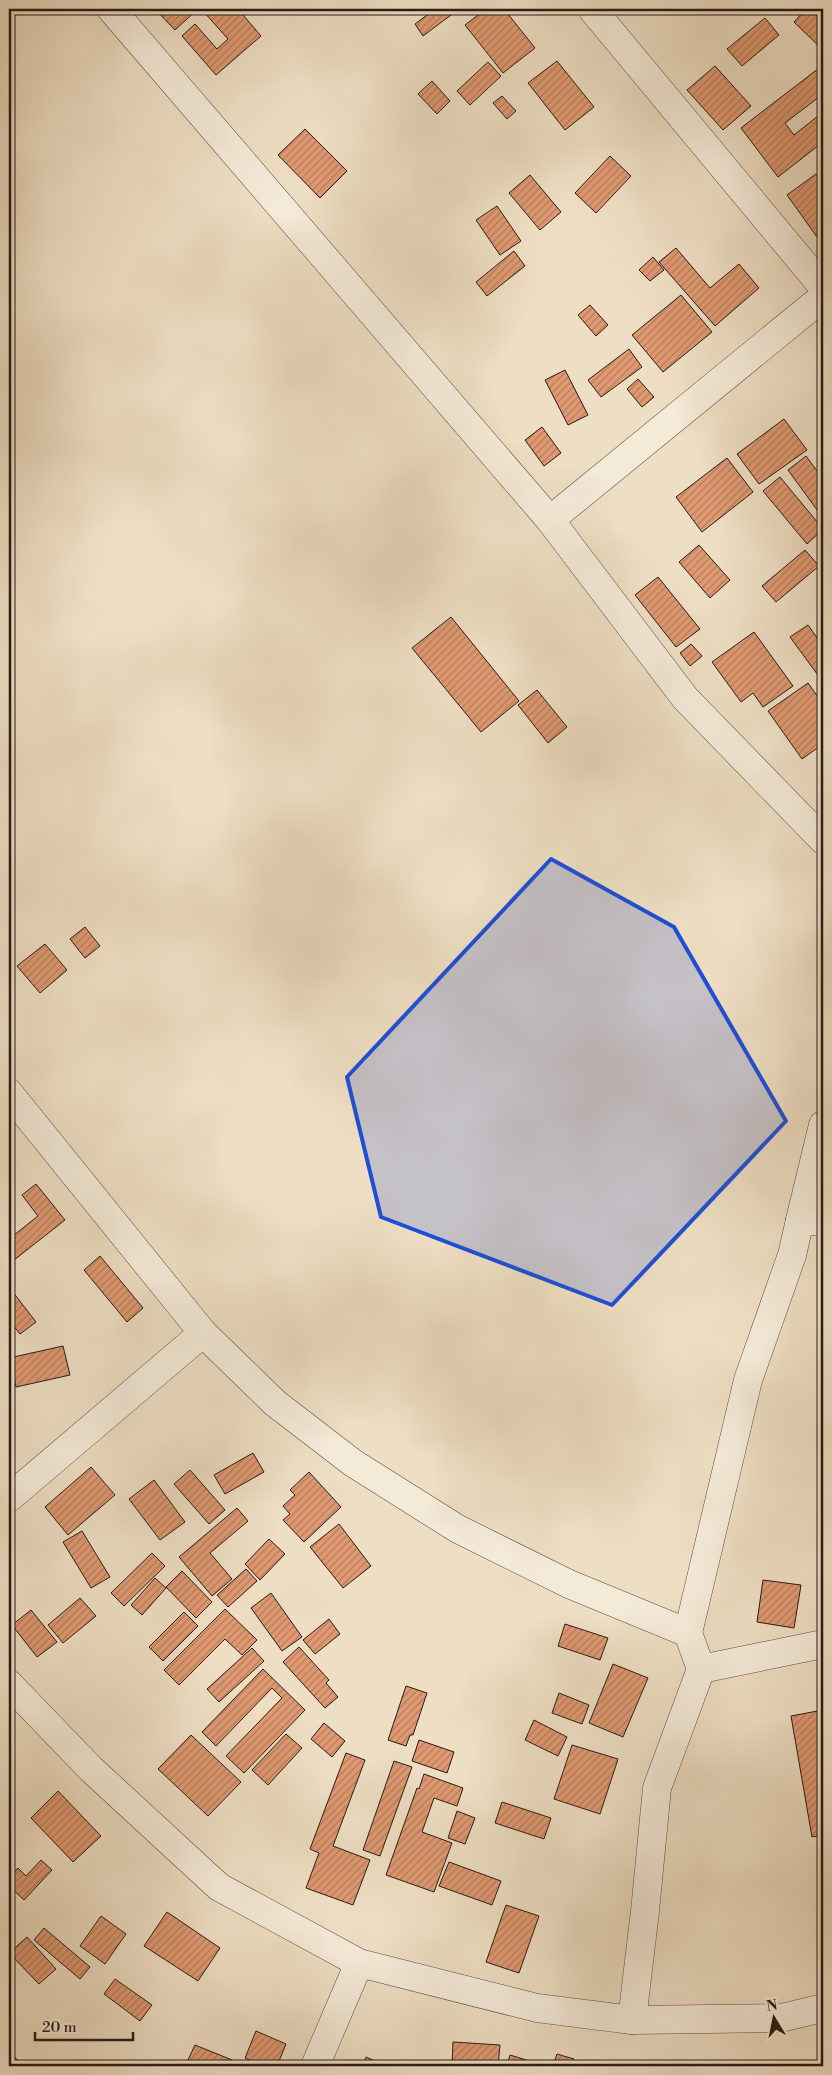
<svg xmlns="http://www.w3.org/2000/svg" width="832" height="2075" font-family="'Libre Bodoni',serif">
	<defs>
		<pattern id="building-hatch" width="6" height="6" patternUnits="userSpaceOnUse" patternTransform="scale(1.25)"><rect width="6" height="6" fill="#e09971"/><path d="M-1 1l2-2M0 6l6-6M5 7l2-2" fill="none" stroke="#b57c5c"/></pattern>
	</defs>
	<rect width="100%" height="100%" fill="#eedec3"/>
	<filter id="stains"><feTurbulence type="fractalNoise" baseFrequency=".004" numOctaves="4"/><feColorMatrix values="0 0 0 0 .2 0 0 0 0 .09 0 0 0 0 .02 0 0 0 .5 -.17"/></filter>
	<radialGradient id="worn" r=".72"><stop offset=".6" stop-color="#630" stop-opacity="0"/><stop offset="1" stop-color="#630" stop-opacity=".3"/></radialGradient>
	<g fill="url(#building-hatch)" stroke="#261b16">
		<path d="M155 9H198L175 30Z"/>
		<path d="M206 9H238L261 36 216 75 182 36 195 24 217 49 228 39 203 11Z"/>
		<path d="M435 9H459L423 36 415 24Z"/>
		<path d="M486 9H504L535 48 503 73 465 25Z"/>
		<path d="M806 9H817L823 14 822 49 794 22Z"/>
		<path d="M765 18 779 35 742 66 727 49Z"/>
		<path d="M557 61 594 107 565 130 528 83Z"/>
		<path d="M488 62 501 76 470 105 457 91Z"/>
		<path d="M823 65V94L785 123 794 135 823 112V142L778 177 741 128Z"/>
		<path d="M715 66 751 106 723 130 687 90Z"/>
		<path d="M432 81 450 101 437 114 418 94Z"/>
		<path d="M502 96 516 111 507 119 493 103Z"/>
		<path d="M305 129 347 171 320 198 278 155Z"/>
		<path d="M610 156 631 176 596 213 575 193Z"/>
		<path d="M816 174 823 184V233L817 237 787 195Z"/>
		<path d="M530 175 561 212 540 230 509 193Z"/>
		<path d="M497 206 521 241 500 255 476 220Z"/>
		<path d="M676 248 710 288 739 264 759 288 715 326 659 262Z"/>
		<path d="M514 251 525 266 487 296 476 282Z"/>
		<path d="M653 257 664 270 650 281 639 270Z"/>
		<path d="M681 295 712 332 663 372 632 335Z"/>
		<path d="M590 305 608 325 596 336 578 315Z"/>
		<path d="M629 349 642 367 601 397 588 380Z"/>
		<path d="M565 370 588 415 568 425 545 380Z"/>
		<path d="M638 379 654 397 642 407 627 389Z"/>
		<path d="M784 419 807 450 759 484 737 454Z"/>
		<path d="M542 427 561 453 544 466 525 440Z"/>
		<path d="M806 456 823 479V518L788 470Z"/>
		<path d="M727 458 753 492 702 532 676 497Z"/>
		<path d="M780 477 823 529 807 544 763 491Z"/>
		<path d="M699 545 730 580 710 598 679 562Z"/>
		<path d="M805 550 819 566 776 602 762 586Z"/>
		<path d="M658 577 700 629 676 647 635 595Z"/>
		<path d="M451 617 519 701 481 732 412 648Z"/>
		<path d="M808 625 823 646V682L790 637Z"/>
		<path d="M754 632 793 686 763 707 753 693 741 702 712 662Z"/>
		<path d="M691 644 702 656 690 666 680 653Z"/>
		<path d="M808 683 823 704V744L802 759 768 711Z"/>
		<path d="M537 690 567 727 548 743 518 705Z"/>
		<path d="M85 927 100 946 85 958 70 939Z"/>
		<path d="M45 944 67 970 40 993 17 966Z"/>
		<path d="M36 1184 65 1220 9 1264V1239L38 1216 22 1195Z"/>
		<path d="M100 1256 143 1308 127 1322 84 1270Z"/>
		<path d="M9 1287 36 1322 20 1334 9 1320Z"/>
		<path d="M63 1346 70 1375 16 1387 9 1358Z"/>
		<path d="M253 1453 264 1472 225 1494 214 1475Z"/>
		<path d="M91 1467 115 1495 68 1535 45 1507Z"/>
		<path d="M190 1470 225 1510 209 1524 174 1484Z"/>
		<path d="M309 1472 341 1507 304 1542 283 1520 290 1514 283 1506 295 1495 290 1490Z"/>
		<path d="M154 1480 185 1522 160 1540 129 1499Z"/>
		<path d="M237 1508 248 1521 210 1553 232 1579 212 1596 179 1557Z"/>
		<path d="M339 1524 371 1566 343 1588 310 1547Z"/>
		<path d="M82 1531 110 1577 91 1588 63 1542Z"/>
		<path d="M269 1539 285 1554 260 1580 245 1564Z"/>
		<path d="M152 1553 165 1566 124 1606 111 1593Z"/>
		<path d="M246 1569 257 1581 228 1607 217 1595Z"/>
		<path d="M182 1571 212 1602 196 1618 166 1587Z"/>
		<path d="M155 1578 166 1588 142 1615 131 1605Z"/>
		<path d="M763 1580 801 1585 794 1628 757 1622Z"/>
		<path d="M271 1593 302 1637 282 1651 251 1608Z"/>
		<path d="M80 1598 96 1616 63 1643 48 1625Z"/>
		<path d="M225 1609 257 1640 242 1655 225 1639 179 1685 164 1670Z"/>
		<path d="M31 1610 57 1642 37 1657 12 1625Z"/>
		<path d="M184 1612 198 1626 163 1661 149 1647Z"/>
		<path d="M329 1619 340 1634 315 1654 303 1640Z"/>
		<path d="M565 1624 608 1638 600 1660 558 1646Z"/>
		<path d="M299 1647 329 1680 326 1683 338 1697 325 1708 283 1662Z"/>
		<path d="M252 1648 264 1661 219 1702 207 1689Z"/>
		<path d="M613 1664 648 1678 623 1737 589 1723Z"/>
		<path d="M263 1669 305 1710 244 1773 226 1756 282 1698 272 1688 216 1746 202 1732Z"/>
		<path d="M406 1686 427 1693 413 1735H410L406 1746 388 1740Z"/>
		<path d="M559 1693 589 1705 582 1724 552 1713Z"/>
		<path d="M823 1710V1835L812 1837 791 1716Z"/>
		<path d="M534 1720 567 1737 558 1756 525 1740Z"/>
		<path d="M324 1723 345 1741 332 1757 311 1739Z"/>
		<path d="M286 1734 302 1748 268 1785 252 1770Z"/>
		<path d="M191 1735 241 1782 208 1816 158 1769Z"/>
		<path d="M419 1740 454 1752 447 1773 412 1761Z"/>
		<path d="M572 1745 618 1759 600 1814 554 1799Z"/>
		<path d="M346 1753 365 1760 333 1846 370 1860 353 1905 306 1888 319 1853 310 1849Z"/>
		<path d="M394 1761 412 1767 380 1856 363 1850Z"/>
		<path d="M424 1774 463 1788 457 1806 434 1798 422 1832 452 1843 434 1892 386 1875 417 1788 419 1789Z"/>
		<path d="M58 1791 101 1836 73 1862 31 1818Z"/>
		<path d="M502 1802 551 1818 544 1839 495 1823Z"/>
		<path d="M457 1811 475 1818 465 1844 448 1838Z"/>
		<path d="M41 1860 52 1870 24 1900 9 1886V1878L18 1868 26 1876Z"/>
		<path d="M449 1862 501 1881 492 1905 439 1886Z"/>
		<path d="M506 1905 539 1916 519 1973 486 1962Z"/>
		<path d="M167 1912 220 1948 198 1981 144 1946Z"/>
		<path d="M101 1916 126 1934 105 1964 80 1946Z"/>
		<path d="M44 1928 90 1967 80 1979 34 1940Z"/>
		<path d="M27 1937 56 1969 39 1984 9 1953Z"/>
		<path d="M115 1979 152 2005 140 2021 104 1994Z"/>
		<path d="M256 2031 286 2044 277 2066H264L245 2058Z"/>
		<path d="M453 2042 500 2045 498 2066 452 2065Z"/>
		<path d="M195 2045 247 2066H198L187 2062Z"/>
		<path d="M9 2052 24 2066H9Z"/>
		<path d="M557 2054 574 2059 572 2066H553Z"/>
		<path d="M510 2055 546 2066H507Z"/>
		<path d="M366 2057 384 2065V2066H362Z"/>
	</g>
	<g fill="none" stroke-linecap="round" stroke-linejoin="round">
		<defs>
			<g id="minor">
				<path d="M111 9 550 520 685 698 823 840"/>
				<path d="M592 9 823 287"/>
				<path d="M550 520 823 297"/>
				<path d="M9 1093 203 1333 275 1403 353 1463 458 1529 569 1584 688 1633"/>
				<path d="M823 1125 800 1220 823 1222"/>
				<path d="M9 1498 203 1333"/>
				<path d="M701 1669 823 1644"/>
				<path d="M9 1684 91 1769 219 1887 359 1963 537 2008 632 2020 781 2018 823 2008"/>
				<path d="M632 2020 645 1911 657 1788 701 1669 688 1633 748 1380 792 1255 800 1220"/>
				<path d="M315 2066 359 1963"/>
			</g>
		</defs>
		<use href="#minor" stroke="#584c41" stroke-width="29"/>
		<use href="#minor" stroke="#f4ead8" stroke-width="28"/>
	</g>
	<path fill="#1d4ed8" fill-opacity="0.2" stroke="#1d4ed8" stroke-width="4" stroke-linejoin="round" d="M551 859 674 927 786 1121 612 1305 381 1217 347 1077Z"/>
	<rect width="832" height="2075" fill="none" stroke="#eedec3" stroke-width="30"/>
	<rect x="10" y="10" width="812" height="2055" fill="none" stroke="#261b16" stroke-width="2.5"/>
	<rect x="15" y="15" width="802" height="2045" fill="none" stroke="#261b16"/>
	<g transform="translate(774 2018) rotate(350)" stroke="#f4ead8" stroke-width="4" paint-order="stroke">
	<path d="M0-4L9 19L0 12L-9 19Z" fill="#261b16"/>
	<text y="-8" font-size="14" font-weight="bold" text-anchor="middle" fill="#261b16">N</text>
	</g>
	<path d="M35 2032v8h98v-8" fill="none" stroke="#261b16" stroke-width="2.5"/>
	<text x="42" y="2032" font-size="15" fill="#261b16" stroke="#f4ead8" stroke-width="4" paint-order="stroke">20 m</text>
	<rect width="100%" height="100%" filter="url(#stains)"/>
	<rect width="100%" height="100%" fill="url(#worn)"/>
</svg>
